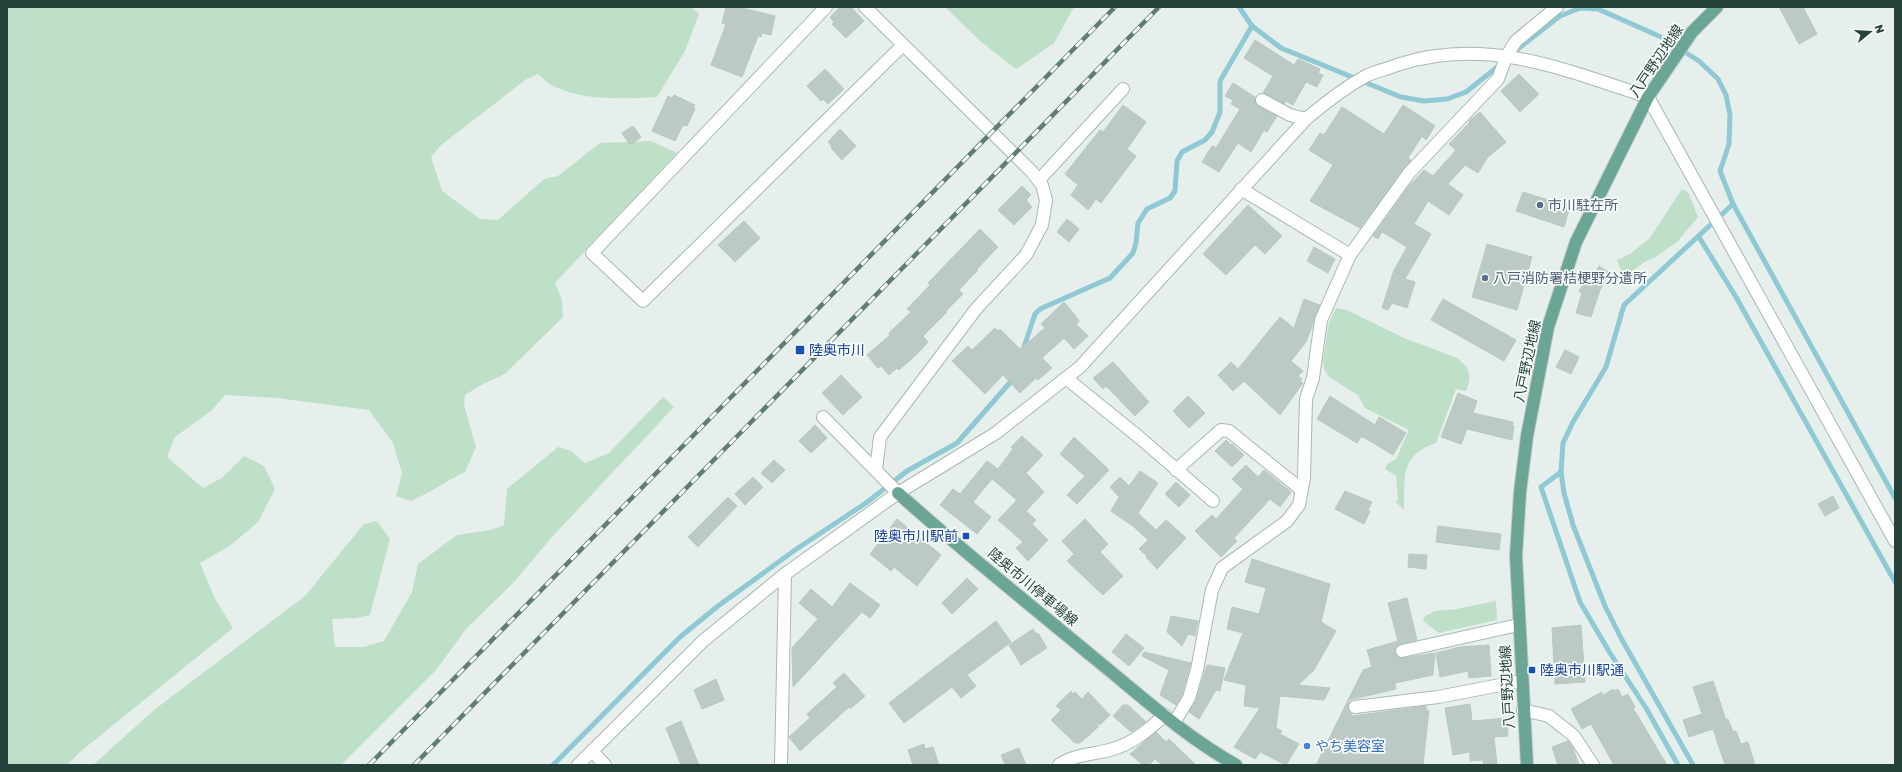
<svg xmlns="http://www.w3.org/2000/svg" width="1902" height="772" font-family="'Golos Text','Noto Sans JP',sans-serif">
	<rect width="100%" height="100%" fill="#e6efeb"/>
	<g fill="#bfe0c8">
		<path d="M7 7H692L699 14 685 51 657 97C624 99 584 101 553 86 548 84 543 78 538 74L525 80 440 146 431 157 442 191 480 219 498 220 544 179 558 176 600 143 651 141 677 153 555 283 562 300 563 317 505 374 483 384 465 395 464 405 476 447 465 472C446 481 430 493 411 501L396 496 402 473 393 443 369 410 276 398 225 395 211 411 175 437 167 457 203 488 222 478 244 456 264 466 275 489 258 522 231 545 200 563 215 599 233 628 80 752 67 765H7Z"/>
		<path d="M945 7H1074L1054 43 1016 69 980 41Z"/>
		<path d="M1682 189 1688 192 1698 217 1677 242 1654 258 1644 262 1634 270 1623 275 1617 260 1630 254 1650 238Z"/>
		<path d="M1336 308 1347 310 1404 338 1457 358C1471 369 1472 376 1466 391L1456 389 1436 443C1399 456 1405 477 1404 510L1396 502 1398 498 1396 476 1385 469 1387 464 1396 459 1409 430 1365 408 1358 395 1329 377 1324 369 1323 359 1329 322Z"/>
		<path d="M663 397 674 407 552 537 514 582 466 629 436 670 341 765H93L154 710 305 596 364 524 377 521 390 539 370 615 356 618 332 619 335 647H363L384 641 412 592 418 564 457 535 491 530 504 525 507 489 558 447 571 451 585 463 609 453Z"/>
		<path d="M1496 601 1497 620 1439 633 1423 621 1425 616 1435 611 1456 609Z"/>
	</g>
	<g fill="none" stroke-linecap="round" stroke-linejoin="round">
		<g stroke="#8ec9d4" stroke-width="5">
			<path d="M1239 7 1252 26 1281 48 1401 97 1424 101 1447 99 1466 92 1501 64"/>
			<path d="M1514 52 1560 16 1580 8 1598 9 1661 37 1699 61 1718 79 1726 95 1730 115 1729 144 1720 171 1733 204 1624 305 1606 367 1573 422 1563 443 1561 472 1541 487 1580 602 1610 653 1646 708 1678 765"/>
			<path d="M1733 204 1895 498"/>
			<path d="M1699 237 1736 297 1895 582"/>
			<path d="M1023 350 1035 314 1040 309 1110 278 1133 253 1136 243 1138 223 1147 209 1170 198 1175 191 1177 161 1182 152 1205 140 1212 132 1220 112V81L1252 26"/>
			<path d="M1561 472 1564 493 1573 525 1605 606 1621 638 1693 765"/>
			<path d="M553 765 680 637 718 606 795 550 866 503 907 471 957 443 1014 378"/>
		</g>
	</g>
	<g fill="#bbcac4" stroke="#b8c9c2">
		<path d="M726 7H738L775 16 771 35 762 33 761 37 758 36 742 77 711 65 726 24 722 23Z"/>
		<path d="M840 7H851L864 21 846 38 832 24 834 22 830 17Z"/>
		<path d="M1779 7H1803L1817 34 1799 44Z"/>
		<path d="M1255 40 1294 65 1298 59 1320 69 1318 73 1323 75 1317 87 1306 82 1293 105 1286 101 1284 104 1263 93 1273 76 1244 58Z"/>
		<path d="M825 69 844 89 828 104 823 99 821 101 807 86Z"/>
		<path d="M1519 74 1539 94 1520 112 1501 91Z"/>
		<path d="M1233 83 1255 97V101L1258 106 1277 116 1267 132 1264 130 1251 152 1238 143 1219 172 1202 162 1212 146 1216 148 1240 109 1231 104 1233 100 1225 96Z"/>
		<path d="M674 95 695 105 693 108 695 109 687 126 683 125 675 141 652 131 668 96 672 98Z"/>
		<path d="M1123 105 1146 122 1127 149 1136 156 1101 203 1096 199 1088 210 1071 195 1078 185 1065 174 1100 130 1103 132Z"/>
		<path d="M1403 105 1435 126 1426 140 1422 136 1408 158 1411 160 1360 228 1310 201 1333 165 1309 150 1320 133 1324 135 1342 107 1384 134Z"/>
		<path d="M1480 112 1506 142 1488 157 1478 173 1465 165 1448 184 1463 195 1449 215 1428 201 1414 224 1431 234 1405 279 1415 282 1407 308 1392 303 1388 310 1382 308 1394 270 1407 247 1382 232 1378 239 1373 236 1409 186 1424 170 1433 176 1456 150 1449 144 1470 122 1469 121Z"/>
		<path d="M633 126 641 137 630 145 622 133Z"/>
		<path d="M840 129 856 146 842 160 831 148 832 147 828 142Z"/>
		<path d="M1022 186 1031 195 1026 200 1032 207 1014 225 998 210Z"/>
		<path d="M1523 192 1570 207 1564 227 1516 211Z"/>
		<path d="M1248 205 1282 236 1265 254 1255 245 1226 275 1203 254Z"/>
		<path d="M1067 219 1079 229 1069 242 1057 232Z"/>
		<path d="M744 221 760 238 735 262 718 245Z"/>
		<path d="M980 229 998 247 977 269 978 270 959 290 963 294 946 311 947 312 923 336 928 342 918 353 899 370 897 368 889 375 881 366 878 368 867 355 890 335 889 333 911 312 907 309 930 285 928 283Z"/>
		<path d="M1487 244 1532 257 1517 310 1472 297Z"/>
		<path d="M1314 247 1335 259 1328 273 1307 261Z"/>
		<path d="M1599 266 1610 273 1600 290 1591 317 1576 313 1582 293 1579 291 1585 281 1589 283Z"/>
		<path d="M1304 299 1320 305 1306 342 1291 361 1303 371 1298 376 1302 379 1300 382 1303 383 1280 415 1244 381 1233 391 1218 375 1231 362 1238 369 1280 317 1294 328Z"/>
		<path d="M1443 299 1516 340 1504 361 1431 320Z"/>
		<path d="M1064 302 1078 319 1079 322 1076 324 1088 336 1074 349 1064 338 1042 358 1052 368 1038 380 1036 378 1020 393 1003 375 985 394 952 361 968 346 972 350 995 328 998 331 1000 329 1020 349 1045 328 1041 324Z"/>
		<path d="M1565 350 1579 357 1571 374 1556 367Z"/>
		<path d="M1113 362 1149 402 1135 416 1106 386 1103 389 1093 378Z"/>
		<path d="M841 375 862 397 843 415 822 393Z"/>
		<path d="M1458 393 1477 401 1473 413 1513 422 1512 426H1514L1512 440 1467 429 1461 444 1441 437Z"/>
		<path d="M1188 396 1205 413 1189 428 1173 411Z"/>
		<path d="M1330 396 1375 425 1379 417 1406 433 1393 455 1363 437H1361L1357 443 1317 419Z"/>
		<path d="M815 425 827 438 811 453 799 441Z"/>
		<path d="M1022 436 1043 455 1026 473 1044 492 1026 511 1036 520 1032 524 1048 540 1028 561 1016 548 1023 542 998 520 1017 500 992 479 973 502 991 517 977 534 940 505 953 489 960 494 987 461 998 469 1013 449 1011 447Z"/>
		<path d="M1074 437 1109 470 1077 504 1067 495 1085 476 1060 454Z"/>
		<path d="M1226 440 1231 445 1232 444 1244 455 1232 467 1215 451Z"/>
		<path d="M774 460 785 470 772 483 761 473Z"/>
		<path d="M1246 465 1258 477 1264 470 1291 492 1280 507 1270 499 1234 538 1237 541 1221 557 1195 531 1212 515 1216 519 1243 489 1232 479Z"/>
		<path d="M1140 471 1158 483 1138 513 1156 530 1166 520 1186 538 1157 569 1146 557 1147 556 1139 549 1148 540 1134 527 1111 511 1119 497 1110 487 1120 477 1129 486Z"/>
		<path d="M753 477 763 487 745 505 735 494Z"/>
		<path d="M1176 482 1190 495 1179 507 1165 494Z"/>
		<path d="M1345 491 1372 502 1368 510 1370 511 1364 524 1335 509Z"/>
		<path d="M1833 496 1839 508 1825 516 1818 504Z"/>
		<path d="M728 497 737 506 698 547 688 537Z"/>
		<path d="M897 519 941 555 917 586 894 567 891 571 870 554Z"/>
		<path d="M1085 519 1108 544 1100 552 1123 576 1103 595 1067 561 1074 554 1062 541Z"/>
		<path d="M1438 526 1501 534 1499 550 1436 542Z"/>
		<path d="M1409 554 1427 555 1426 569 1408 567Z"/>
		<path d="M1252 559 1330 584 1321 622 1336 631 1314 670 1298 685 1330 688 1324 700 1280 696 1276 728 1282 731 1280 734 1299 744 1286 765 1260 752 1255 759 1234 747 1260 708 1244 706 1246 685 1224 680 1243 633 1227 629 1232 607 1259 614 1266 588 1245 582Z"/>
		<path d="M967 578 978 589 952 614 942 603Z"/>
		<path d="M850 583 880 605 870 618 862 612 793 687 792 648 818 619 799 603 811 589 832 607Z"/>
		<path d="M1407 598 1417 640 1397 645 1395 653 1397 656 1403 658 1435 653 1433 675 1395 683 1396 689 1349 700 1348 708 1352 716 1426 706 1427 711 1429 710 1423 765H1316L1363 670 1372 667 1367 650 1398 641 1388 603Z"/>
		<path d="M1171 616 1198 621 1195 636 1188 634 1182 646 1167 632Z"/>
		<path d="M996 621 1011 642 967 675 976 686 961 698 952 687 904 723 889 703Z"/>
		<path d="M1581 625 1585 682 1555 684 1552 628Z"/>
		<path d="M1033 629 1036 634 1038 633 1047 648 1021 665 1009 645Z"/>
		<path d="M1126 634 1144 648 1129 666 1112 652Z"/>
		<path d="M1489 645 1491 676 1469 678 1468 671 1440 677 1436 653 1460 647Z"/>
		<path d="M1144 652 1191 663 1182 695 1176 705 1160 695 1169 670 1142 656Z"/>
		<path d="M1207 665 1225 668 1220 691 1216 690 1199 719 1189 712 1196 700Z"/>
		<path d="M844 673 865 696 850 709 849 707 800 751 789 737 810 718 807 714 837 687 833 683Z"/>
		<path d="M716 679 724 700 702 709 694 690Z"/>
		<path d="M1713 681 1726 720 1728 719 1733 732 1736 731 1741 744 1748 742 1755 765H1725L1713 729 1689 737 1683 720 1702 714 1693 687Z"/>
		<path d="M1613 689 1614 691 1618 689 1622 697 1628 694 1635 707 1633 708 1667 765H1614L1591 724 1582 729 1571 709 1602 692V696Z"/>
		<path d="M1071 691 1073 694 1075 692 1082 699 1088 692 1110 715 1100 725 1096 721 1098 727 1080 743H1075L1051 720 1061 710 1056 706Z"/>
		<path d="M1470 704 1472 721 1507 718 1508 736 1494 737 1497 765H1484L1483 760 1470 761V752L1453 755 1445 708Z"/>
		<path d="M1123 705H1128L1146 722 1131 732 1113 716Z"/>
		<path d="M681 721 699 765H681L679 760 666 728Z"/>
		<path d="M1156 732 1166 742 1169 739 1196 765H1162L1155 759 1149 765H1143L1130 754Z"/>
		<path d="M1568 741 1573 748 1579 765H1558L1552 747Z"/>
		<path d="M924 744 925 749 933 747 939 765H913L908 750Z"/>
		<path d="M1019 748 1026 765H1005L1001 755Z"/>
	</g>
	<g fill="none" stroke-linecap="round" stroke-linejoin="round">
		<defs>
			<g id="minor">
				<path d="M826 7 592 253 643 301 903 45"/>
				<path d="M865 7 1031 171 1042 185 1046 200 1042 225 1026 255 976 309 880 437 876 470"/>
				<path d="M1262 100 1290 115 1306 119"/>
				<path d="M1039 180 1123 89"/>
				<path d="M1241 189 1350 255"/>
				<path d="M1066 378 1140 438 1213 501"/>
				<path d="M823 417 898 493"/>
				<path d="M1176 470 1221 430 1229 431 1302 490"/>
				<path d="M1402 651 1518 625"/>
				<path d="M1355 707 1438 697 1521 681"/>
				<path d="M1523 710 1549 716 1574 736 1593 765"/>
				<path d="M1174 723 1189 698 1197 670 1212 590 1222 568 1287 521 1299 505 1304 478 1306 399 1313 378 1321 320 1350 255 1409 173 1498 79 1507 55 1516 41 1557 7"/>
				<path d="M592 751 605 765"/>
				<path d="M578 765 703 641 785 574 898 493 996 433 1080 367 1306 119C1325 103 1345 87 1368 75 1377 71 1387 69 1397 65 1486 36 1563 69 1648 97L1895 541"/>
				<path d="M781 765 785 574"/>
				<path d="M1059 765C1076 753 1097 755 1116 748 1135 742 1150 728 1165 715"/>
			</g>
			<g id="major">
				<path d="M898 493C961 550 1028 603 1093 657 1139 694 1184 736 1236 765"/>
				<path d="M1527 765 1516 556 1520 492 1527 436 1548 327 1576 242 1648 97 1692 32 1717 7"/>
			</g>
		</defs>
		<use href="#minor" stroke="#a8b8b2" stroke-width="14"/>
		<use href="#major" stroke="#c2cac8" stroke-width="14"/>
		<use href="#minor" stroke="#fff" stroke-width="12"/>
		<use href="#major" stroke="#6aa596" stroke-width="12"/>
		<defs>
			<g id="rail">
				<path d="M369 765 1115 7"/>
				<path d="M414 765 1159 7"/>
			</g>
		</defs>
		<use href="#rail" stroke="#5f7d75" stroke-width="4.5"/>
		<use href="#rail" stroke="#f7fbf9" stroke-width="3" stroke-dasharray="9" stroke-linecap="butt"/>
	</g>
	<g fill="#5c6f8a" stroke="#f7fbf9" stroke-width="1.5">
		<circle cx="1540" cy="205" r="4"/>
		<circle cx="1485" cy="278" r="4"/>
	</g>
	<g fill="#1a4fb4" stroke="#f7fbf9" stroke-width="1.5">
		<rect x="795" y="345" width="10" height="10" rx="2"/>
		<rect x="962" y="532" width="8" height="8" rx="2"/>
		<rect x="1528" y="666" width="8" height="8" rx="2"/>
	</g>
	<circle fill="#3f7fe0" stroke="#f7fbf9" stroke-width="1.5" cx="1307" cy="746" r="4"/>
	<g text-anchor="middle" stroke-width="3.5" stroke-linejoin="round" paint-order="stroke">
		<g font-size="14" fill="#24423a" stroke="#f7fbf9">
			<text transform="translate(1656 61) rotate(-56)" y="5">八戸野辺地線</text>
			<text transform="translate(1527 361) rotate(-78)" y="5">八戸野辺地線</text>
			<text transform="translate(1033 587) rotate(40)" y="5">陸奥市川停車場線</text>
			<text transform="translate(1507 687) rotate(-93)" y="5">八戸野辺地線</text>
		</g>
		<g font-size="14" fill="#4e5e75" stroke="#f7fbf9" text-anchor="start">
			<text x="1548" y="210">市川駐在所</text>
			<text x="1493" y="283">八戸消防署桔梗野分遣所</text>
		</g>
		<g font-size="14" fill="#164399" stroke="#f7fbf9" text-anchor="start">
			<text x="809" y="355">陸奥市川</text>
			<text x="958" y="541" text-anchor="end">陸奥市川駅前</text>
			<text x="1540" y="675">陸奥市川駅通</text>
		</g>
		<g font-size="14" fill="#366cbe" stroke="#f7fbf9" text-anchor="start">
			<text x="1315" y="751">やち美容室</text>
		</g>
	</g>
	<rect width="1902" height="772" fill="none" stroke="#24423a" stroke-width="16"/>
	<g transform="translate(1870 32) rotate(72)" stroke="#f7fbf9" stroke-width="3" paint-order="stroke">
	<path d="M0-3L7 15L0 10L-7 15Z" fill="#24423a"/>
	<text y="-6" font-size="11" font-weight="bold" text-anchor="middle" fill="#24423a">N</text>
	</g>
</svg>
